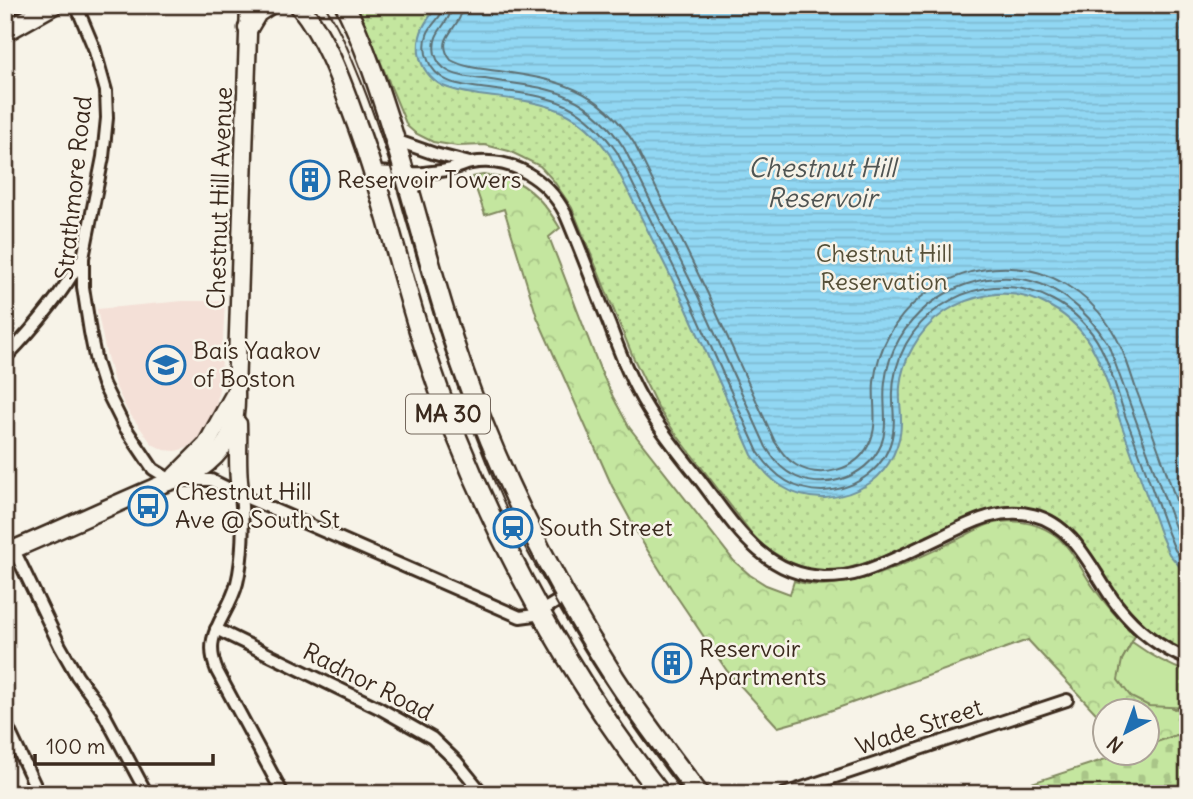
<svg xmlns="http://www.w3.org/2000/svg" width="1193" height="799" font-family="Delius,sans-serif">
	<defs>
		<pattern id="forest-crowns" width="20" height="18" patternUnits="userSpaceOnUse" patternTransform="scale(1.75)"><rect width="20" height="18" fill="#c4e69f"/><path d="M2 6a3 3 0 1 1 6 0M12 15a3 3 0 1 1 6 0" fill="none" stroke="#a9c588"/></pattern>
		<pattern id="cemetery-stones" width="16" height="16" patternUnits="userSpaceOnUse" patternTransform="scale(1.75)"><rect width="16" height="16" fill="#c4e69f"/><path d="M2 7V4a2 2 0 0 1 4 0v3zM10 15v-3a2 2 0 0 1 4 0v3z" fill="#a9c588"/></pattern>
		<pattern id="park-dots" width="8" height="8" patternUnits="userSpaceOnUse" patternTransform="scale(1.75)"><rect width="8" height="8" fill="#c4e69f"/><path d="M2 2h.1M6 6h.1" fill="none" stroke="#a9c588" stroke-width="1.8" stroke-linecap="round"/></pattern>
		<pattern id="water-rules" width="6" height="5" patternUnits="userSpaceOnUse" patternTransform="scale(1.75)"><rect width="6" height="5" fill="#91d7f3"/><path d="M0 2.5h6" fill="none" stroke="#7eb9d0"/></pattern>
	</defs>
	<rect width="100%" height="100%" fill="#f7f3e8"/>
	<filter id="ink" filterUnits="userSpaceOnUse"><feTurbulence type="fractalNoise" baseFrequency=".0143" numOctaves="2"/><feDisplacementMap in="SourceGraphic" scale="14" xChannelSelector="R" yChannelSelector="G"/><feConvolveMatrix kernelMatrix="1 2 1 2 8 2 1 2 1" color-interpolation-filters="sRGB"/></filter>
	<g filter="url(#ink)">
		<path fill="#f4e0d7" d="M183 301H225L221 377 216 407 200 437 187 448 176 451 164 450 152 444 127 410 115 385 106 353 97 309Z"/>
		<path fill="url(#forest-crowns)" stroke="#80885e" stroke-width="2" d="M483 175C494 177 508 177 517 182 536 192 549 210 560 228L549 237 600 369 613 397 629 427 734 561 750 575 766 585 790 594 794 581C845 596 910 562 956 540 967 535 978 528 990 524 1009 518 1035 522 1052 533 1071 545 1081 570 1094 588 1106 605 1120 621 1135 636L1122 660 1174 709 1188 708V731L1148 745V712H1106L1105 723 1028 640 807 719 778 727 727 671 671 588 643 543 612 486 537 317 504 209 485 215 472 177Z"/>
		<path fill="url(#cemetery-stones)" stroke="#80885e" stroke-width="2" d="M1188 731V794H998L1121 754H1148V745Z"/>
		<path fill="url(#park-dots)" stroke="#80885e" stroke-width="2" d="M357 5H1188V651C1158 644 1125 607 1109 583 1092 556 1075 520 1041 511 995 499 966 519 926 538 910 545 893 552 877 559 855 567 834 574 810 569 790 564 774 554 758 542L673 430 658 408 633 357 572 208 553 180 540 166 509 151 485 145 457 146 433 142 415 133 407 126Z"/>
		<path fill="#c4e69f" stroke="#80885e" stroke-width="2" d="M1132 642C1150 655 1167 665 1188 672V708L1149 706 1131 697 1118 680 1122 660Z"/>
		<path fill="url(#water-rules)" stroke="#6f929e" stroke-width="2" d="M439 5H1188V576L1169 554 1161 536C1148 499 1135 462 1122 426 1113 402 1106 373 1094 351 1075 314 1031 288 989 295 956 300 929 318 913 347 906 359 901 373 900 387 899 398 901 408 901 419 902 443 890 469 870 483 856 492 842 497 825 498 792 499 770 482 752 455L684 303 610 155C598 137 583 121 563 112 538 100 507 99 479 95 467 93 454 91 443 86 430 80 421 67 419 53 417 32 426 20 439 5Z"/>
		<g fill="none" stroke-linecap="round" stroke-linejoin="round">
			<g stroke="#5d6f73" stroke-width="2">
				<path d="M444 5C442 23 421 25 426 54 428 62 433 71 440 76 451 85 468 86 481 88 509 92 540 93 566 105 587 115 603 132 617 152L690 300 758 452C773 475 793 491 822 491 857 490 888 467 893 432 895 421 893 411 893 400 892 381 897 361 906 344 923 314 952 294 986 288 1032 281 1080 307 1101 348 1112 370 1118 395 1126 418 1141 456 1154 495 1168 533L1175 550 1188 566"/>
				<path d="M452 5C451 25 430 30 435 54 437 61 441 67 448 71 459 77 473 78 485 79 513 84 543 85 569 97 593 108 610 126 624 148L698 296 766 447C773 458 780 468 791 474 821 493 867 478 881 445 889 425 882 404 885 382 892 320 950 275 1011 278 1054 280 1086 309 1108 344L1176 530 1183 546 1188 553"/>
				<path d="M463 5C462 29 433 37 451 60 465 68 483 69 499 71 559 80 599 88 634 143L707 292 775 442C781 451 787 460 796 465 820 480 857 470 869 444 879 425 872 403 874 382 882 313 943 265 1011 268 1049 269 1087 293 1108 324 1123 345 1129 369 1137 392 1147 418 1157 445 1166 471 1173 491 1179 512 1188 531"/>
			</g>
			<defs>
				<g id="minor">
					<path d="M76 5 94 48 106 91 107 118 103 157 83 258V287L90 332 96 362 103 384 124 426 153 469 171 480H211L252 500 520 617 535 615 566 596"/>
					<path d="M395 140 435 154 470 163"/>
					<path d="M373 172C390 173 407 174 423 173 433 172 445 171 455 168 460 167 465 164 471 163 511 156 547 179 565 213 581 250 595 289 610 326 618 348 626 369 637 390 653 421 675 448 697 476 732 521 761 575 824 577 836 577 849 576 861 572 887 564 917 548 943 536 972 522 999 507 1033 515 1076 525 1093 574 1117 605 1136 629 1159 648 1188 659"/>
					<path d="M5 358C34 328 61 296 81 260"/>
					<path d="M241 495C244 520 243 559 237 583 228 618 201 633 217 671L283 794"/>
					<path d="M14 550 60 646 77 676 102 710 147 794"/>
					<path d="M216 629 379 708 432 738 456 761 483 794"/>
					<path d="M5 722 39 794"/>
					<path d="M784 794 1067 700"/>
				</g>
				<g id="secondary">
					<path d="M238 424C239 448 236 472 241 495"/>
					<path d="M175 476 206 445 235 393"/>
					<path d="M5 553C55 532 104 509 153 488 169 481 194 475 207 464 231 444 237 423 236 392L249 5"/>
				</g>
				<g id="primary">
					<path d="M299 5C325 37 339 75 353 114 382 190 399 269 424 347 476 505 558 663 661 794"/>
					<path d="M345 5C364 44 377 83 390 124 415 204 434 285 461 364 499 473 552 580 615 678 641 718 670 756 699 794"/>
					<path d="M248 28 257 13 269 5"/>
					<path d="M5 32 53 5"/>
				</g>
			</defs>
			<use href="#minor" stroke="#3b2a1e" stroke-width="16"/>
			<use href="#secondary" stroke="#3b2a1e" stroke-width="21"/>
			<use href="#primary" stroke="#3b2a1e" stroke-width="23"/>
			<use href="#minor" stroke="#f7f3e8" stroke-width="10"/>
			<use href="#secondary" stroke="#f7f3e8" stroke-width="16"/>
			<use href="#primary" stroke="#f7f3e8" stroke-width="18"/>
			<g stroke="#3b2a1e" stroke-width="2">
				<path d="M324 5C341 29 350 55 361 81 397 171 416 267 448 359 467 415 489 472 514 526 524 547 536 566 547 586 587 659 633 728 684 794"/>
				<path d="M5 18 29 5"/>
			</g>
		</g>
	</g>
	<defs>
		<symbol id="building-ring" viewBox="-11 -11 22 22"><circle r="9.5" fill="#f7f3e8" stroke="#1f6fb2" stroke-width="1.5"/><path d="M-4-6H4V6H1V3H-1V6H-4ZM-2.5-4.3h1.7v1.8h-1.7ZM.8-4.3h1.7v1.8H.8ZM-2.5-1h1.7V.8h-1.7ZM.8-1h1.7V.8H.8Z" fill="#1f6fb2"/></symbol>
		<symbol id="school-ring" viewBox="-11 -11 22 22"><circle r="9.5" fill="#f7f3e8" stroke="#1f6fb2" stroke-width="1.5"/><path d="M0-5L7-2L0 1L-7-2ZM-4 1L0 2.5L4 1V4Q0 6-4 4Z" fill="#1f6fb2"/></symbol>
		<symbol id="bus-ring" viewBox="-11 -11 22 22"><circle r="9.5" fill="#f7f3e8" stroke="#1f6fb2" stroke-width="1.5"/><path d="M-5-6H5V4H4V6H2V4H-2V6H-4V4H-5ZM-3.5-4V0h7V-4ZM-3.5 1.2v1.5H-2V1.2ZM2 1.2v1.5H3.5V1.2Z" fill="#1f6fb2"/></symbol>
		<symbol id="station-ring" viewBox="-11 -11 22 22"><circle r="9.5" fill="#f7f3e8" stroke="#1f6fb2" stroke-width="1.5"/><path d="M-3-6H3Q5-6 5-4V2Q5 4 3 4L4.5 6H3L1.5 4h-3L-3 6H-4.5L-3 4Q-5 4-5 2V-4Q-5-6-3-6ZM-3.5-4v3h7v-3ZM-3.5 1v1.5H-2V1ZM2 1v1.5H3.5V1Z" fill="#1f6fb2"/></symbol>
	</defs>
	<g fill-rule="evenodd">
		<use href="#building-ring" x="288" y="158" width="44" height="44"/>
		<use href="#school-ring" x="144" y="343" width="44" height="44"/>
		<use href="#bus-ring" x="126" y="484" width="44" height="44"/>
		<use href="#station-ring" x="491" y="506" width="44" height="44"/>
		<use href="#building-ring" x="650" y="641" width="44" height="44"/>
	</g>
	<g text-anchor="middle" stroke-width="5" stroke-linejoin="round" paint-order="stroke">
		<rect fill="#f7f3e8" stroke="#73665b" stroke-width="2" x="406" y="394.5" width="84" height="39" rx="5"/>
		<g font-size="23" font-weight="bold" fill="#3b2a1e">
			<text x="448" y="422">MA 30</text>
		</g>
		<g font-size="24" fill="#3b2a1e" stroke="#f7f3e8" text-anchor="start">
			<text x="337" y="188">Reservoir Towers</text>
			<text x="193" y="359">Bais Yaakov<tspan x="193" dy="28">of Boston</tspan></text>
			<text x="175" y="500">Chestnut Hill<tspan x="175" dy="28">Ave @ South St</tspan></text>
			<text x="540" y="536">South Street</text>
			<text x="699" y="657">Reservoir<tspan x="699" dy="28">Apartments</tspan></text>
		</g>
		<g font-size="24" fill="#3b2a1e" stroke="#f7f3e8">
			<text transform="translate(74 188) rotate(-84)" y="8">Strathmore Road</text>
			<text transform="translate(220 198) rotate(-88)" y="8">Chestnut Hill Avenue</text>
			<text transform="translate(368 682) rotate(27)" y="8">Radnor Road</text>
			<text transform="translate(919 727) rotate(-18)" y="8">Wade Street</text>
		</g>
		<g font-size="24" fill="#565038" stroke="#f7f3e8">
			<text x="884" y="262">Chestnut Hill<tspan x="884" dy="28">Reservation</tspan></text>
		</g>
		<g font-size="26" font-style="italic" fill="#505553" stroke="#f7f3e8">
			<text x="822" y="177">Chestnut Hill<tspan x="822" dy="30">Reservoir</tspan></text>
		</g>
	</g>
	<rect width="1193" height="799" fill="none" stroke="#f7f3e8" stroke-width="28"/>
	<rect x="14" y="14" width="1165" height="771" fill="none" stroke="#3b2a1e" stroke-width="2.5" filter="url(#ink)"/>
	<g transform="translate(1126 732) rotate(221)"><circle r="33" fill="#f7f3e8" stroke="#aca397" stroke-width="2"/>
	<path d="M0-5L12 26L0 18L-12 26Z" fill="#1f6fb2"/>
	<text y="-10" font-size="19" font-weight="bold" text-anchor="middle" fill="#3b2a1e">N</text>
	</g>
	<path d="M35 754v10h178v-10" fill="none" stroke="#3b2a1e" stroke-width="3.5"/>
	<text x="46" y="754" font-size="21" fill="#3b2a1e" stroke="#f7f3e8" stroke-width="5" paint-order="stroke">100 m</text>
</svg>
